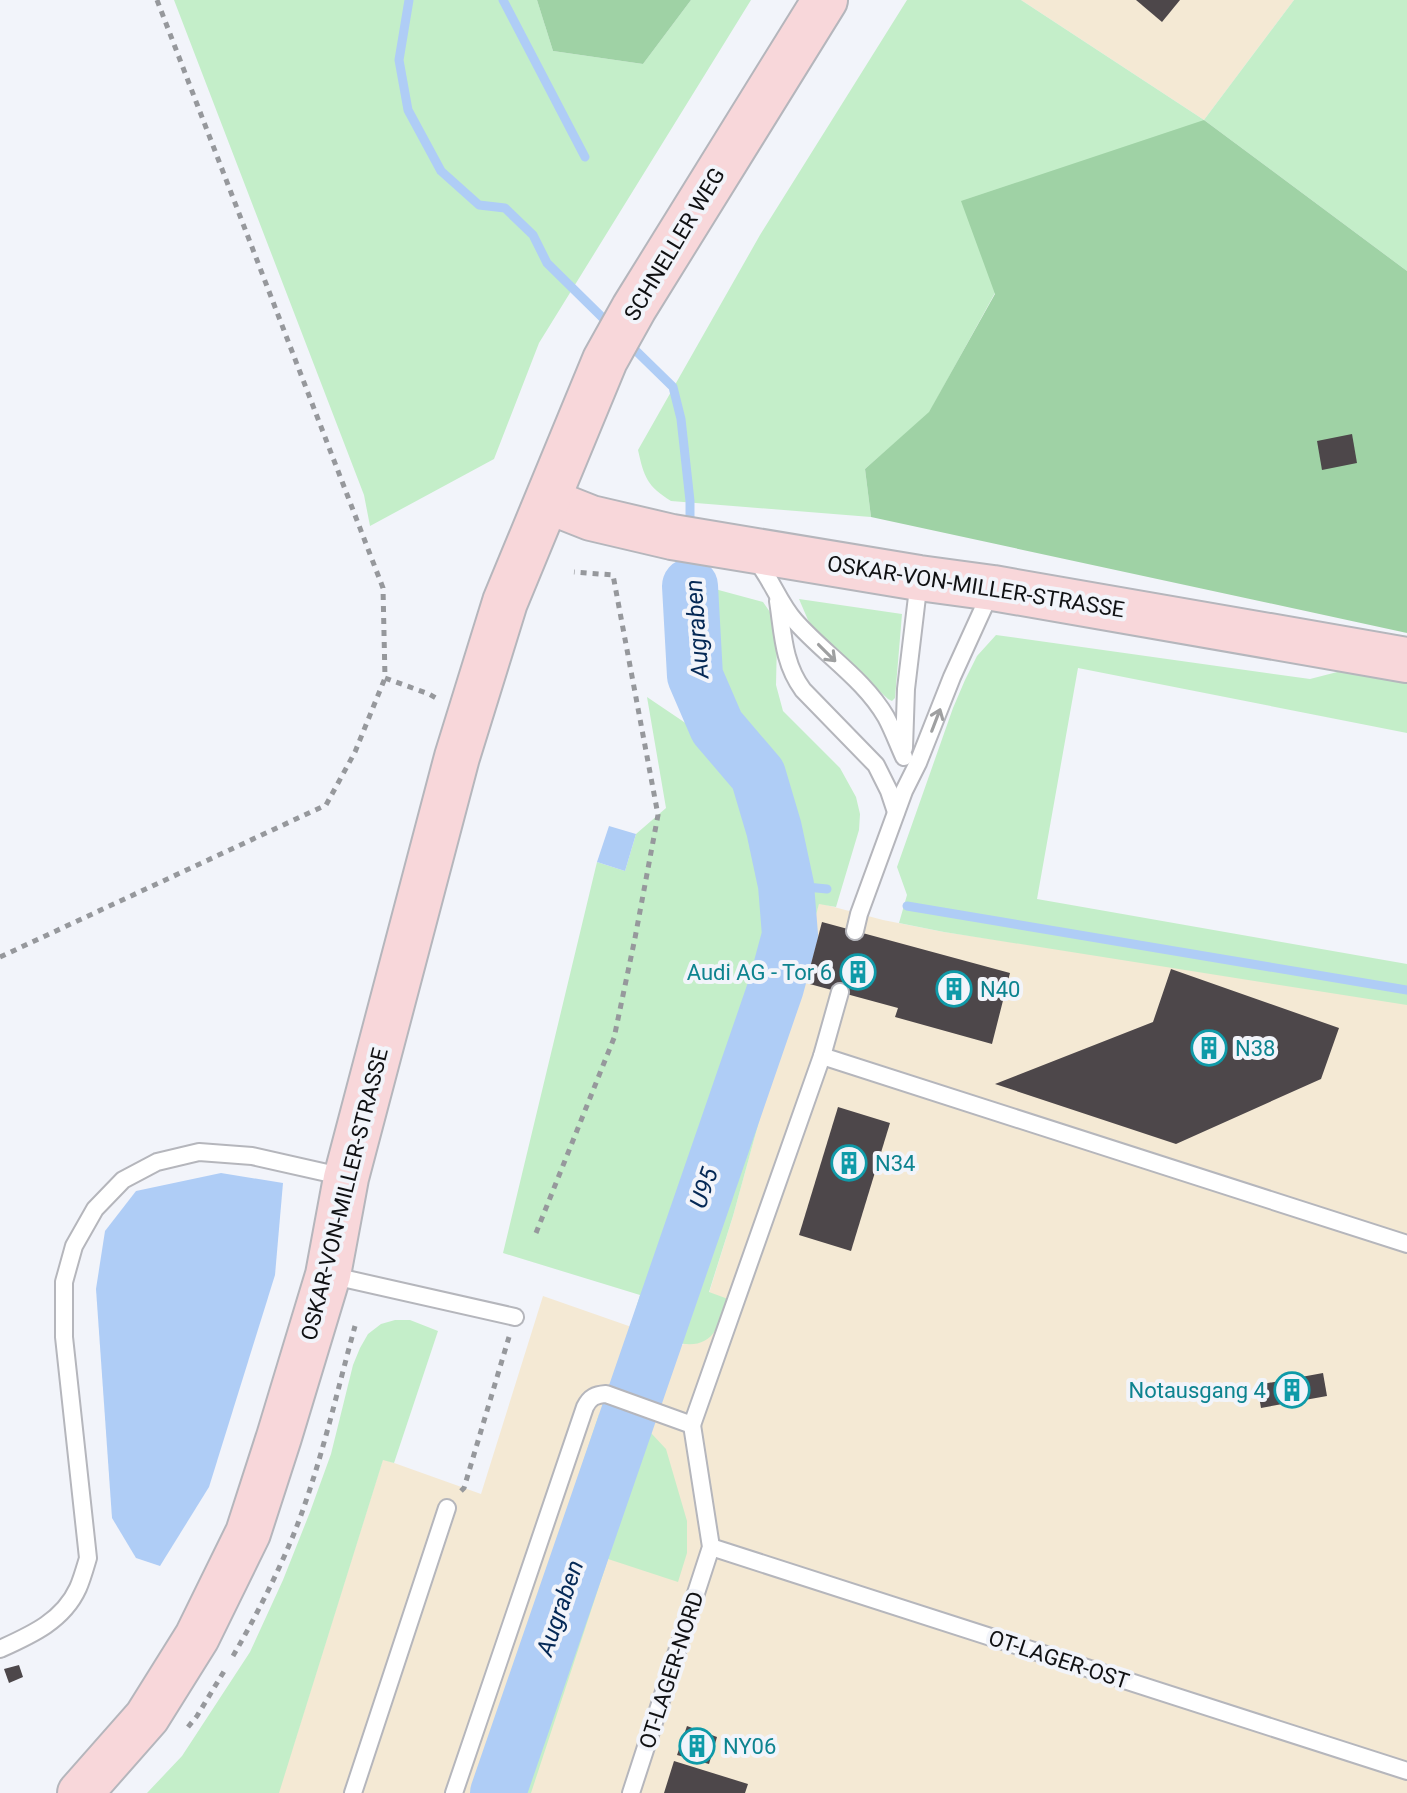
<svg xmlns="http://www.w3.org/2000/svg" width="1407" height="1793" font-family="Roboto,sans-serif">
	<rect width="100%" height="100%" fill="#f2f4fa"/>
	<g fill="#f4e9d4">
		<path d="M1021 0H1294L1204 120Z"/>
		<path d="M819 903 883 920 944 932 1407 1001V1793H211L292 1750 383 1459 481 1494 543 1296 683 1345 709 1293 733 1216Z"/>
	</g>
	<g fill="#c4eec9">
		<path d="M174 0H537L553 51 643 64 691 0H751L539 343 494 459 370 526 364 495Z"/>
		<path d="M907 0H1021L1204 120 1294 0H1407V271L1204 120 995 293 929 413 865 469 871 517 671 501C647 486 644 477 638 450L760 235Z"/>
		<path d="M700 585 763 602 772 615 777 640 776 685 783 711 840 768 856 797 860 814 859 830 836 907 819 904 733 1216 709 1292 728 1299C724 1309 721 1320 716 1329 698 1361 656 1334 631 1325L640 1295 503 1253 597 862 625 871 636 834 666 808 647 697 758 772 702 670Z"/>
		<path d="M799 599 902 614 895 698 892 701 888 699 819 635 808 620Z"/>
		<path d="M996 635 1310 679 1345 670 1407 678V733L1078 668 1037 899 1407 964V1005L944 932 899 923 907 895 897 867 953 708 965 680 977 656Z"/>
		<path d="M395 1320H410L438 1331 394 1463 383 1460 279 1793H147L182 1756 250 1652 283 1580 310 1512 331 1454 353 1365 360 1348 368 1334 381 1324Z"/>
		<path d="M599 1414 651 1433 666 1449 687 1521V1553L678 1582 608 1559 531 1793H473Z"/>
	</g>
	<g fill="#9fd2a5">
		<path d="M537 0H691L643 64 553 51Z"/>
		<path d="M1204 120 1407 271V633L871 517 865 469 929 412 995 294 961 201Z"/>
	</g>
	<g fill="#afcdf6">
		<path d="M609 826 636 834 625 871 597 862Z"/>
		<path d="M221 1173 283 1183 275 1275 209 1487 160 1566 136 1558 112 1518 96 1289 105 1231 136 1191Z"/>
	</g>
	<g fill="none" stroke-linecap="round" stroke-linejoin="round">
		<g stroke="#afcdf6" stroke-width="9">
			<path d="M409 0 399 60 408 110 441 171 479 205 505 208 533 235 547 263 610 325"/>
			<path d="M503 0 585 157"/>
			<path d="M629 344 673 387 681 419 690 501V529"/>
			<path d="M786 885 827 889"/>
			<path d="M907 906 1407 990"/>
			<path d="M654 1334 776 987 790 935 786 885 774 829 758 775 717 727 695 676 690 586V552"/>
			<path d="M497 1793 623 1423"/>
		</g>
		<path stroke="#afcdf6" stroke-width="56" d="M498 1793 776 987 790 935 786 885 774 829 758 775 717 727 695 676 690 586"/>
	</g>
	<g fill="#4d474a">
		<path d="M1136 0H1180L1162 22Z"/>
		<path d="M1352 434 1357 463 1322 470 1317 441Z"/>
		<path d="M822 922 1010 973 992 1044 895 1017 898 1008 806 983Z"/>
		<path d="M1171 969 1339 1028 1321 1079 1176 1144 995 1084 1153 1022Z"/>
		<path d="M838 1107 890 1123 851 1251 799 1235Z"/>
		<path d="M1323 1373 1327 1396 1261 1408 1257 1385Z"/>
		<path d="M19 1665 23 1677 9 1683 4 1669Z"/>
		<path d="M687 1726 717 1737 709 1764 677 1755Z"/>
		<path d="M674 1761 748 1784 745 1793H664Z"/>
	</g>
	<g fill="none" stroke-linecap="round" stroke-linejoin="round">
		<defs>
			<g id="lane">
				<path d="M754 558C771 577 778 602 795 621 824 654 864 679 886 717 893 730 898 744 904 757"/>
				<path d="M778 601C783 633 783 663 803 690L876 765 889 791 896 812"/>
				<path d="M904 748 906 689 919 580"/>
				<path d="M855 931 859 914 904 791 918 763 952 677 992 589"/>
				<path d="M822 1056 1407 1244"/>
				<path d="M329 1275 515 1317"/>
				<path d="M692 1425 822 1056 840 992"/>
				<path d="M711 1547 1407 1771"/>
				<path d="M0 1649C31 1635 63 1621 78 1588 82 1579 85 1568 88 1558L64 1337V1282L74 1246 95 1209 123 1180 157 1162 199 1152 252 1156 345 1177"/>
				<path d="M353 1793 447 1508"/>
				<path d="M454 1793 585 1407C590 1397 595 1395 606 1394L692 1425 711 1547 631 1793"/>
			</g>
			<g id="secondary">
				<path d="M548 501 591 518 672 537 919 578 993 588 1407 660"/>
				<path d="M80 1793 147 1717 197 1637 248 1533 279 1437 328 1275 346 1178 457 757 505 602 605 360 634 308 825 0"/>
			</g>
		</defs>
		<use href="#lane" stroke="#b5b6bc" stroke-width="20"/>
		<use href="#secondary" stroke="#b5b6bc" stroke-width="48"/>
		<g stroke="#96989c" stroke-width="5" stroke-dasharray="6 6" stroke-linecap="butt">
			<path d="M157 0 383 588 385 678 429 694 436 698"/>
			<path d="M0 957 326 805 355 752 385 678"/>
			<path d="M536 1233 614 1038 635 938 658 815 613 575 574 572"/>
			<path d="M461 1491 464 1488 509 1337"/>
			<path d="M233 1656C255 1618 276 1577 293 1536 320 1469 336 1395 355 1326"/>
			<path d="M188 1727 197 1716 226 1668"/>
		</g>
		<use href="#lane" stroke="#fff" stroke-width="16"/>
		<use href="#secondary" stroke="#f8d7da" stroke-width="44"/>
	</g>
	<defs><path id="oneway-shaft" d="M-6 0H5M1.5-3L5.5 0L1.5 3" fill="none" stroke-width="1.6" stroke-linecap="round" stroke-linejoin="round" transform="scale(2)"/></defs>
	<g stroke="#9fa0a1">
		<use href="#oneway-shaft" transform="translate(827 653) rotate(45)"/>
		<use href="#oneway-shaft" transform="translate(936 720) rotate(-69)"/>
	</g>
	<defs>
		<symbol id="building-ring" viewBox="-11 -11 22 22"><circle r="9.5" fill="#f2f4fa" stroke="#0f9aa8" stroke-width="1.5"/><path d="M-4-6H4V6H1V3H-1V6H-4ZM-2.5-4.3h1.7v1.8h-1.7ZM.8-4.3h1.7v1.8H.8ZM-2.5-1h1.7V.8h-1.7ZM.8-1h1.7V.8H.8Z" fill="#0f9aa8"/></symbol>
	</defs>
	<g fill-rule="evenodd">
		<use href="#building-ring" x="838" y="952" width="40" height="40"/>
		<use href="#building-ring" x="934" y="969" width="40" height="40"/>
		<use href="#building-ring" x="1189" y="1028" width="40" height="40"/>
		<use href="#building-ring" x="829" y="1143" width="40" height="40"/>
		<use href="#building-ring" x="1272" y="1370" width="40" height="40"/>
		<use href="#building-ring" x="677" y="1726" width="40" height="40"/>
	</g>
	<g text-anchor="middle" stroke-width="8" stroke-linejoin="round" paint-order="stroke">
		<g font-size="22" fill="#101113" stroke="#f2f4fa">
			<text transform="translate(674 244) rotate(-59)" y="8">SCHNELLER WEG</text>
			<text transform="translate(976 586) rotate(9)" y="8">OSKAR-VON-MILLER-STRASSE</text>
			<text transform="translate(344 1194) rotate(-76)" y="8">OSKAR-VON-MILLER-STRASSE</text>
			<text transform="translate(1059 1659) rotate(18)" y="8">OT-LAGER-OST</text>
			<text transform="translate(671 1670) rotate(-72)" y="8">OT-LAGER-NORD</text>
		</g>
		<g font-size="22" fill="#0d838f" stroke="#f2f4fa" text-anchor="start">
			<text x="832" y="980" text-anchor="end">Audi AG - Tor 6</text>
			<text x="980" y="997">N40</text>
			<text x="1235" y="1056">N38</text>
			<text x="875" y="1171">N34</text>
			<text x="1266" y="1398" text-anchor="end">Notausgang 4</text>
			<text x="723" y="1754">NY06</text>
		</g>
		<g font-size="24" font-style="italic" fill="#052956" stroke="#f2f4fa">
			<text transform="translate(697 629) rotate(-94)" y="8">Augraben</text>
			<text transform="translate(704 1188) rotate(-71)" y="8">U95</text>
			<text transform="translate(560 1608) rotate(-71)" y="8">Augraben</text>
		</g>
	</g>
</svg>
